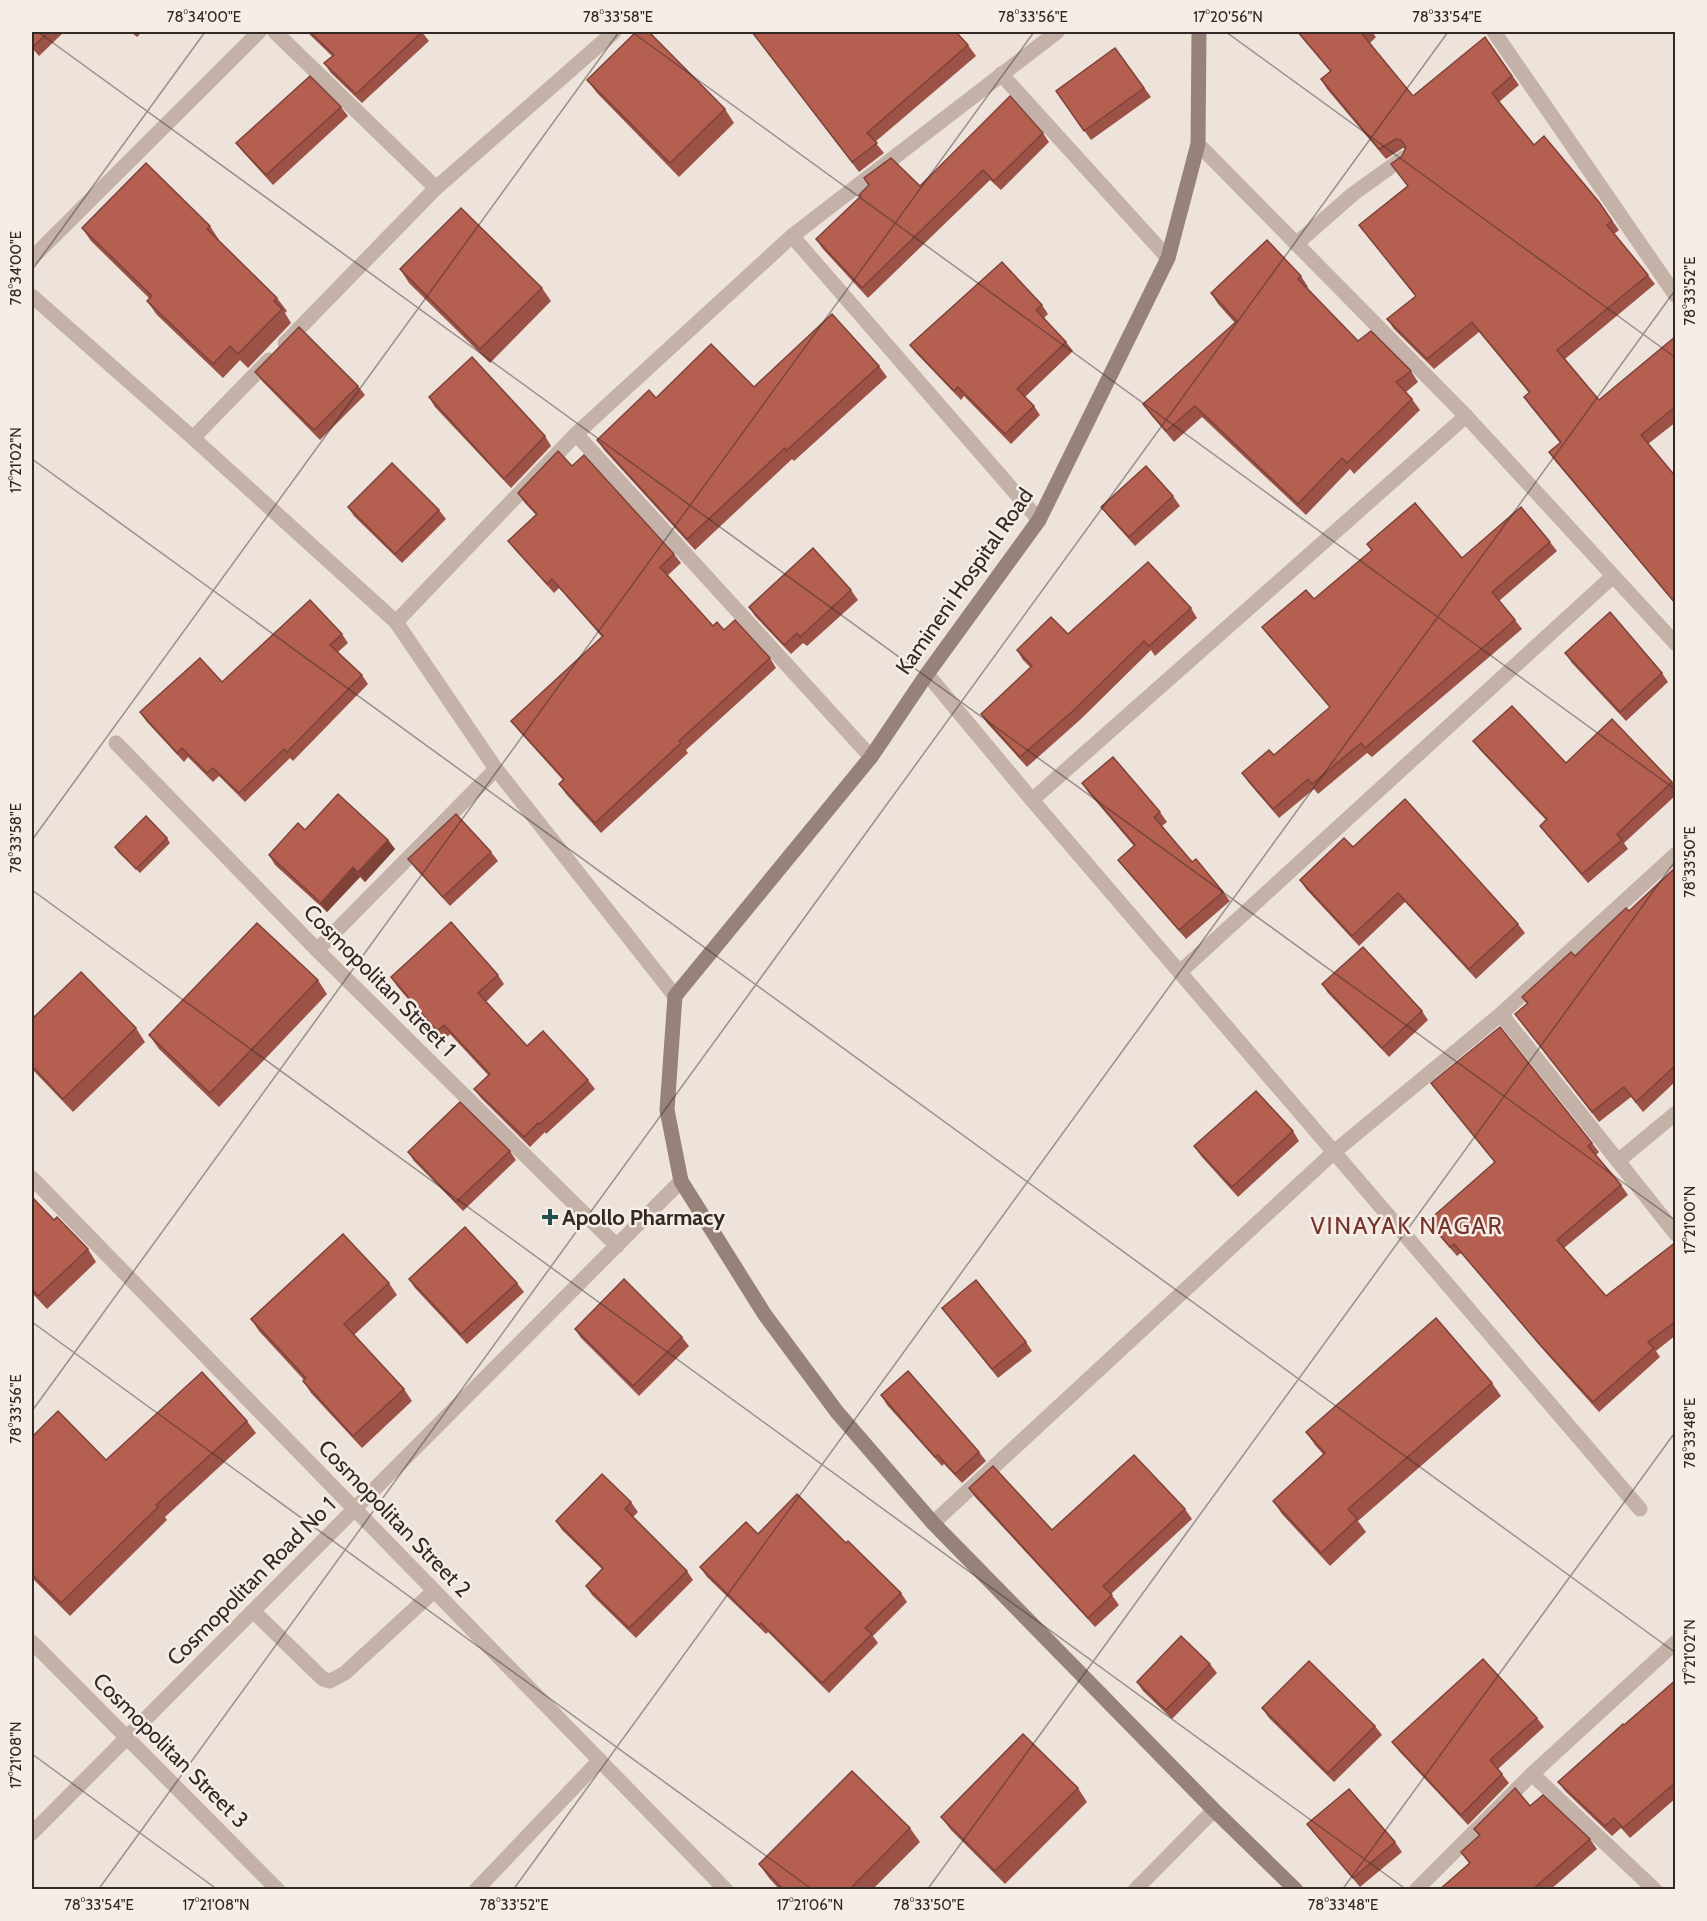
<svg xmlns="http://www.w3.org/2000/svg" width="1707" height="1921" font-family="Cabin,sans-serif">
	<rect width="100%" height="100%" fill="#eee3db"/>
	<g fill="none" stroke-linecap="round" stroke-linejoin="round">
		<g stroke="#c4b2a8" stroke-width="15">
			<path d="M275 32 436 188"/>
			<path d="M1494 32 1676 296"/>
			<path d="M1001 74 1168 258"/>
			<path d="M1198 144 1466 416 1676 644"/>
			<path d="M1296 244 1353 194 1403 158"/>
			<path d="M32 258 259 32"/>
			<path d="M32 296 193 438 396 622 496 769 675 996"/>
			<path d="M285 343 436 188 614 32"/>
			<path d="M576 434 871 757"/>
			<path d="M193 438 269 360"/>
			<path d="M1039 520 792 236 1057 32"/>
			<path d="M396 622 576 434 792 236"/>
			<path d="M927 674 1032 800 1640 1509"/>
			<path d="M116 743 317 950 617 1246"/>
			<path d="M1032 800 1466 416"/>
			<path d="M317 950 496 769"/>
			<path d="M1180 972 1612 577"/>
			<path d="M1501 1014 1676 1234"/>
			<path d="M1618 1161 1676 1113"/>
			<path d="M32 1178 726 1890"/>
			<path d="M933 1523 1334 1152 1501 1014 1676 854"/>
			<path d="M253 1611 323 1679 330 1681 345 1673 434 1591"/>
			<path d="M32 1642 278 1890"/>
			<path d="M1532 1774 1655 1890"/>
			<path d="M32 1833 681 1181"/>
			<path d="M476 1890 600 1760"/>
			<path d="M1135 1890 1214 1810"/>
			<path d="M1416 1890 1532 1774 1676 1642"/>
		</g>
		<path stroke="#97827a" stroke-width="15" d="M1199 32 1198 144 1168 258 1039 520 927 674 871 757 675 996 667 1110 681 1181 765 1315 837 1412 933 1523 1214 1810 1296 1890"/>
	</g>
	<g fill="#9c5246">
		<path d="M32 32H64L39 56 32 48Z"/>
		<path d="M131 32H142L137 37Z"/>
		<path d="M307 32H422L429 41 362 103 331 73 324 63 332 56Z"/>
		<path d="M752 32H956L968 45 976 56 875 142 884 153 859 172Z"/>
		<path d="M1297 32H1372L1376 37 1370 43 1413 96 1485 37 1519 85 1499 102 1534 145 1599 202 1619 230 1614 234 1648 275 1655 284 1565 359 1599 400 1676 336V422L1648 444 1676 477V605L1556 462 1549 452 1560 443 1531 407 1524 397 1529 393 1479 332 1434 369 1394 329 1387 319 1416 296 1359 225 1407 186 1402 156 1405 149 1403 148 1386 159 1327 89 1321 79 1330 71Z"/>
		<path d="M1115 48 1151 97 1091 140 1056 91Z"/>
		<path d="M587 80 725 109 734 123 679 177 597 93Z"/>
		<path d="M341 107 348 116 273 185 243 152 236 143Z"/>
		<path d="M1043 133 1049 142 1001 190 990 180 868 298 822 248 816 239 860 197 920 186Z"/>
		<path d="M210 226 219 240 218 241 277 298 287 311 285 313 291 323 248 368 240 360 223 378 157 315 147 301 150 299 91 241 82 228Z"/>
		<path d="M400 269 542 288 551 301 490 363 409 283Z"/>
		<path d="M1301 276 1308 287 1307 288 1358 341 1411 371 1418 382 1406 392 1412 399 1420 410 1354 474 1350 469 1306 515 1202 417 1174 442 1151 415 1143 404 1235 323 1218 304 1211 293Z"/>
		<path d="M1042 305 1048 314 1044 318 1066 342 1073 351 1025 397 1034 406 1040 415 1011 444 964 396 961 400 917 354 910 345Z"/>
		<path d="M879 366 887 377 794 461 792 459 695 550 605 451 597 440 656 398 754 387Z"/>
		<path d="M255 372 358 386 365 395 320 440 262 381Z"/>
		<path d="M429 397 545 436 551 446 511 488 435 407Z"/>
		<path d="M572 466 674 554 681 563 667 576 713 626 724 630 770 658 776 668 686 750 688 753 601 833 566 794 559 784 563 780 518 730 511 721 602 637 559 588 554 593 515 550 508 541 536 515 524 502 518 493Z"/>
		<path d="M1173 496 1180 506 1135 546 1108 516 1101 507Z"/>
		<path d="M348 507 439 510 446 519 402 563 354 516Z"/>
		<path d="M1550 542 1557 551 1499 601 1515 620 1522 629 1372 757 1367 753 1318 794 1314 789 1279 818 1249 783 1242 773 1274 755 1330 707 1269 636 1262 627 1314 599 1372 550 1367 544 1462 558Z"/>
		<path d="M851 590 858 600 807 646 803 643 791 654 755 616 749 607Z"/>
		<path d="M1191 608 1197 618 1155 656 1151 650 1081 719 1027 767 987 723 981 714 1031 668 1023 660 1017 650 1068 634Z"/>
		<path d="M342 634 348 643 338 652 362 675 368 684 293 761 290 758 245 802 219 776 213 782 188 757 184 762 146 721 140 712 222 682Z"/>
		<path d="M1565 653 1662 673 1668 682 1626 721 1572 663Z"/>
		<path d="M1473 741 1566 763 1672 782 1676 787V795L1624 843 1628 849 1588 883 1547 835 1540 826 1546 820 1480 750Z"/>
		<path d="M1082 783 1160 812 1167 822 1162 826 1192 862 1223 892 1230 901 1186 939 1125 869 1118 860 1134 846 1088 792Z"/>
		<path d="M305 830 388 840 395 849 365 882 360 877 327 912 275 865 269 855Z"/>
		<path d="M167 838 170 843 140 873 118 852 115 847Z"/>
		<path d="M1353 847 1518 924 1525 933 1476 979 1405 902 1359 946 1306 889 1300 880Z"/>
		<path d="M491 852 498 861 450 906 415 868 408 859Z"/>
		<path d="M1676 867V1081L1643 1112 1631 1097 1599 1122 1515 1014 1527 1004 1522 997 1575 956 1629 911Z"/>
		<path d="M498 975 504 984 486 1002 527 1046 588 1080 595 1089 546 1134 545 1132 530 1147 481 1098 474 1089 488 1075 450 1034 444 1041 397 986 391 977Z"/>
		<path d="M318 980 327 994 219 1107 159 1049 149 1035Z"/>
		<path d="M1322 984 1422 1011 1428 1020 1389 1057 1328 993Z"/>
		<path d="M32 1019 136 1028 145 1042 73 1112 32 1069Z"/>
		<path d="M1431 1083 1592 1143 1599 1152 1596 1155 1621 1185 1628 1195 1564 1248 1606 1296 1676 1242V1335L1656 1351 1660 1357 1599 1412 1548 1355 1461 1253 1457 1256 1434 1230 1428 1221 1495 1162Z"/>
		<path d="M1293 1131 1299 1141 1238 1197 1201 1156 1194 1146Z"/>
		<path d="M510 1151 516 1160 463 1211 414 1161 408 1152Z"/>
		<path d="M32 1197 54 1220 88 1249 96 1262 47 1309 32 1293Z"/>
		<path d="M409 1279 517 1283 524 1292 467 1344 415 1288Z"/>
		<path d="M389 1283 397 1295 354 1335 404 1389 412 1401 362 1448 311 1393 303 1381 304 1380 259 1331 251 1319Z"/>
		<path d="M942 1308 1026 1342 1032 1351 998 1378Z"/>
		<path d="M575 1329 682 1337 689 1346 639 1396 581 1338Z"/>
		<path d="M1492 1383 1501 1396 1358 1521 1366 1532 1330 1566 1282 1514 1273 1501 1323 1454 1315 1445 1306 1432Z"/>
		<path d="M881 1395 979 1452 986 1461 962 1483 944 1464 942 1466 887 1405Z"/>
		<path d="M247 1421 256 1433 165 1517 167 1520 70 1616 32 1578V1437L106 1460Z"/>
		<path d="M969 1488 1052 1530 1185 1509 1192 1519 1111 1594 1119 1605 1095 1627 975 1497Z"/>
		<path d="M631 1502 638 1512 633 1517 687 1571 693 1580 636 1638 592 1595 586 1586 602 1569 562 1530 556 1521Z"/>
		<path d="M758 1534 846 1543 901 1593 907 1602 873 1636 878 1643 829 1693 768 1632 766 1634 707 1577 700 1567Z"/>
		<path d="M1210 1664 1217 1673 1172 1719 1143 1691 1137 1682Z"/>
		<path d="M1676 1680V1798L1630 1838 1621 1828 1612 1836 1565 1791 1558 1782Z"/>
		<path d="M1262 1708 1375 1726 1382 1735 1334 1782 1269 1718Z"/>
		<path d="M1537 1718 1544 1727 1498 1769 1509 1783 1468 1825 1399 1751 1392 1742Z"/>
		<path d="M1078 1788 1087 1802 1005 1884 951 1830 941 1817Z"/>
		<path d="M1530 1806 1590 1839 1597 1849 1550 1890H1439L1469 1863 1461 1852 1479 1836 1474 1829Z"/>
		<path d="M1307 1824 1395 1842 1402 1852 1360 1887 1314 1833Z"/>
		<path d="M910 1828 920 1842 872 1890H780L769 1878 759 1864Z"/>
	</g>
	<g fill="#7f4239">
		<path d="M388 840 395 849 365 882 358 872Z"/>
		<path d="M353 867 360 877 327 912 321 903Z"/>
	</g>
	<g fill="#b55f51" stroke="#7f4239" stroke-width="1.5">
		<path d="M32 32H48L33 47 32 45Z"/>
		<path d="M310 32H422L356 94 324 63 334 55Z"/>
		<path d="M636 32H649L725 109 670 163 587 80Z"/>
		<path d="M752 32H956L968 45 867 133 877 143 852 162Z"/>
		<path d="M1298 32H1365L1362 34 1413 96 1485 37 1512 76 1492 93 1534 145 1544 136 1599 202 1612 221 1607 225 1648 275 1557 350 1599 400 1676 336V406L1641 435 1676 477V604L1549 452 1561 442 1524 397 1530 392 1472 322 1427 359 1387 319 1416 296 1359 225 1408 186 1391 164 1402 156 1406 147 1401 140 1396 139 1379 149 1321 79 1331 71Z"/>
		<path d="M1115 48 1144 88 1084 131 1056 91Z"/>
		<path d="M310 76 341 107 266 175 236 143Z"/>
		<path d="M1010 96 1043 133 994 181 983 170 862 288 816 239 861 196 859 195 869 185 864 178 891 158 920 186Z"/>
		<path d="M146 163 210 226 207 229 277 298 274 301 282 309 238 354 230 346 213 364 147 301 152 296 82 228Z"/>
		<path d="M461 208 542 288 480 349 400 269Z"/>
		<path d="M1267 240 1301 276 1298 279 1358 341 1371 331 1411 371 1396 382 1412 399 1347 463 1342 458 1298 504 1195 406 1166 431 1143 404 1237 321 1211 293Z"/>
		<path d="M1002 262 1042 305 1036 310 1066 342 1017 389 1034 406 1005 434 958 387 954 391 910 345Z"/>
		<path d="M832 314 879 366 786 451 785 448 687 539 597 440 649 390 656 398 711 344 754 387Z"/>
		<path d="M299 327 358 386 314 430 255 372Z"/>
		<path d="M472 357 545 436 504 479 429 397Z"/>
		<path d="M558 451 572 466 584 455 674 554 660 567 713 626 717 622 724 630 735 620 770 658 679 741 681 743 595 823 559 784 564 779 511 721 603 636 552 579 547 584 508 541 537 514 518 493Z"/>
		<path d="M392 463 439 510 395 554 348 507Z"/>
		<path d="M1146 466 1173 496 1129 537 1101 507Z"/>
		<path d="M1415 503 1462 558 1521 507 1550 542 1492 592 1515 620 1365 748 1361 743 1312 784 1308 779 1273 809 1242 773 1269 750 1274 755 1330 707 1262 627 1306 590 1314 599 1372 550 1367 544Z"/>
		<path d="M813 548 851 590 800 637 797 633 784 645 749 607Z"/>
		<path d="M1148 562 1191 608 1149 646 1144 641 1074 710 1020 757 981 714 1032 666 1017 650 1051 617 1068 634Z"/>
		<path d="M310 600 342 634 330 645 362 675 287 752 284 749 239 793 213 768 207 773 182 748 177 753 140 712 200 658 222 682Z"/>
		<path d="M1610 612 1662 673 1620 712 1565 653Z"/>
		<path d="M1512 706 1566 763 1612 719 1672 782 1617 834 1622 840 1582 874 1540 826 1547 819 1473 741Z"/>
		<path d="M1113 757 1160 812 1154 817 1192 862 1196 859 1223 892 1179 930 1118 860 1135 845 1082 783Z"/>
		<path d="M338 794 388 840 358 872 353 867 321 903 269 855 298 823 305 830Z"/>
		<path d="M1405 799 1518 924 1469 969 1398 893 1352 936 1300 880 1344 838 1353 847Z"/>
		<path d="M456 814 491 852 443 897 408 859Z"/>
		<path d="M146 816 167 838 136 869 115 847Z"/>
		<path d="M1676 867V1065L1636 1102 1624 1087 1592 1112 1515 1014 1528 1003 1522 997 1571 952 1575 956 1626 908 1629 911Z"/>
		<path d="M451 922 498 975 478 993 527 1046 543 1031 588 1080 540 1124 538 1123 524 1137 474 1089 490 1074 444 1025 437 1031 391 977Z"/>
		<path d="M257 923 318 980 210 1093 149 1035Z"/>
		<path d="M1363 947 1422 1011 1382 1048 1322 984Z"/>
		<path d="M81 972 136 1028 63 1099 32 1066V1019Z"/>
		<path d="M1500 1027 1592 1143 1588 1146 1621 1185 1557 1240 1606 1296 1676 1242V1321L1648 1342 1654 1348 1593 1402 1541 1346 1454 1244 1450 1247 1428 1221 1495 1162 1431 1083Z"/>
		<path d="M1256 1091 1293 1131 1232 1187 1194 1146Z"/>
		<path d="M460 1102 510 1151 456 1202 408 1152Z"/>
		<path d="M32 1197 54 1220 57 1217 88 1249 38 1296 32 1289Z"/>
		<path d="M465 1227 517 1283 461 1334 409 1279Z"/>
		<path d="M343 1234 389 1283 344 1324 404 1389 353 1436 303 1381 306 1378 251 1319Z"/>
		<path d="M624 1279 682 1337 633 1386 575 1329Z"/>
		<path d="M976 1280 1026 1342 992 1369 942 1308Z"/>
		<path d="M1436 1318 1492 1383 1348 1509 1357 1519 1321 1553 1273 1501 1325 1453 1306 1432Z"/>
		<path d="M908 1371 979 1452 955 1474 938 1455 935 1457 881 1395Z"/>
		<path d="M202 1372 247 1421 156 1505 158 1507 61 1603 32 1574V1437L58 1411 106 1460Z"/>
		<path d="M1134 1455 1185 1509 1103 1586 1112 1595 1088 1618 969 1488 993 1466 1052 1530Z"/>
		<path d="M602 1474 631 1502 625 1509 687 1571 629 1628 586 1586 603 1568 556 1521Z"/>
		<path d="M797 1494 846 1543 848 1541 901 1593 865 1628 872 1634 822 1683 761 1623 759 1625 700 1567 746 1522 758 1534Z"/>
		<path d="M1181 1636 1210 1664 1166 1710 1137 1682Z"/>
		<path d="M1483 1659 1537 1718 1490 1760 1502 1774 1461 1815 1392 1742Z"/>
		<path d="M1309 1661 1375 1726 1328 1773 1262 1708Z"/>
		<path d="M1676 1680V1782L1623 1828 1614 1818 1605 1826 1558 1782 1623 1724 1624 1725Z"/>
		<path d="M1023 1734 1078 1788 995 1871 941 1817Z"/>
		<path d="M852 1771 910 1828 849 1890H784L759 1864Z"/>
		<path d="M1515 1788 1530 1806 1543 1795 1590 1839 1532 1890H1439L1470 1863 1461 1852 1480 1835 1474 1829Z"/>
		<path d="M1349 1789 1395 1842 1353 1878 1307 1824Z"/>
	</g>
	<path fill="none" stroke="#322927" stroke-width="1.5" stroke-opacity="0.45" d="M38 32 1676 1221M632 32 1676 790M1226 32 1676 358M32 270 205 32M32 459 1676 1653M32 840 619 32M32 890 1407 1890M32 1322 813 1890M32 1411 1034 32M32 1754 218 1890M98 1890 1448 32M513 1890 1676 289M927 1890 1676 860M1342 1890 1676 1431"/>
	<path fill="#234e4c" stroke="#f6ede6" stroke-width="2" d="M547 1208h6v6h6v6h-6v6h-6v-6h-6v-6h6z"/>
	<g text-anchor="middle" stroke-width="5" stroke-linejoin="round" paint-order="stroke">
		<g font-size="22" fill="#322927" stroke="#f6ede6">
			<text transform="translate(964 581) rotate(-55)" y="8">Kamineni Hospital Road</text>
			<text transform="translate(380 980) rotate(45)" y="8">Cosmopolitan Street 1</text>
			<text transform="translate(395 1518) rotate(46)" y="8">Cosmopolitan Street 2</text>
			<text transform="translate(251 1581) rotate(-45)" y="8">Cosmopolitan Road No 1</text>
			<text transform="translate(171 1750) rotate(45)" y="8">Cosmopolitan Street 3</text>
		</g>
		<g font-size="22" font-weight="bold" fill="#322927" stroke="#f6ede6" text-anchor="start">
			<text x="562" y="1225">Apollo Pharmacy</text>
		</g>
		<g font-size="24" letter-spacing="1.5" fill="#76352b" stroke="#f6ede6">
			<text x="1407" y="1234">VINAYAK NAGAR</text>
		</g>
	</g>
	<rect width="1707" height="1921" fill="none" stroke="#f6ede6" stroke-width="66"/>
	<rect x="33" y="33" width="1641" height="1855" fill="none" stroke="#322927" stroke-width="2"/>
	<g font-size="15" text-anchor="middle" fill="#322927">
		<text x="204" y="22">78°34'00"E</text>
		<text x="618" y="22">78°33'58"E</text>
		<text x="1033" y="22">78°33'56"E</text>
		<text x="1228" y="22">17°20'56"N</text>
		<text x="1447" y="22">78°33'54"E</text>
		<text transform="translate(16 268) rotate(-90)" y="5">78°34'00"E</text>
		<text transform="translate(1690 291) rotate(-90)" y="5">78°33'52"E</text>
		<text transform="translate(16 460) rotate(-90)" y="5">17°21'02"N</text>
		<text transform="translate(16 838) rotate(-90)" y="5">78°33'58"E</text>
		<text transform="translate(1690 862) rotate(-90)" y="5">78°33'50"E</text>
		<text transform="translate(1690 1220) rotate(-90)" y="5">17°21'00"N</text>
		<text transform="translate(16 1409) rotate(-90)" y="5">78°33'56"E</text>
		<text transform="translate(1690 1433) rotate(-90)" y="5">78°33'48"E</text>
		<text transform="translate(1690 1652) rotate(-90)" y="5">17°21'02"N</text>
		<text transform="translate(16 1755) rotate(-90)" y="5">17°21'08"N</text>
		<text x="99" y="1910">78°33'54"E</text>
		<text x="216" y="1910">17°21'08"N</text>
		<text x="514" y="1910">78°33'52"E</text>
		<text x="810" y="1910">17°21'06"N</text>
		<text x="929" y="1910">78°33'50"E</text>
		<text x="1343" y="1910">78°33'48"E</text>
	</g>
</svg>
